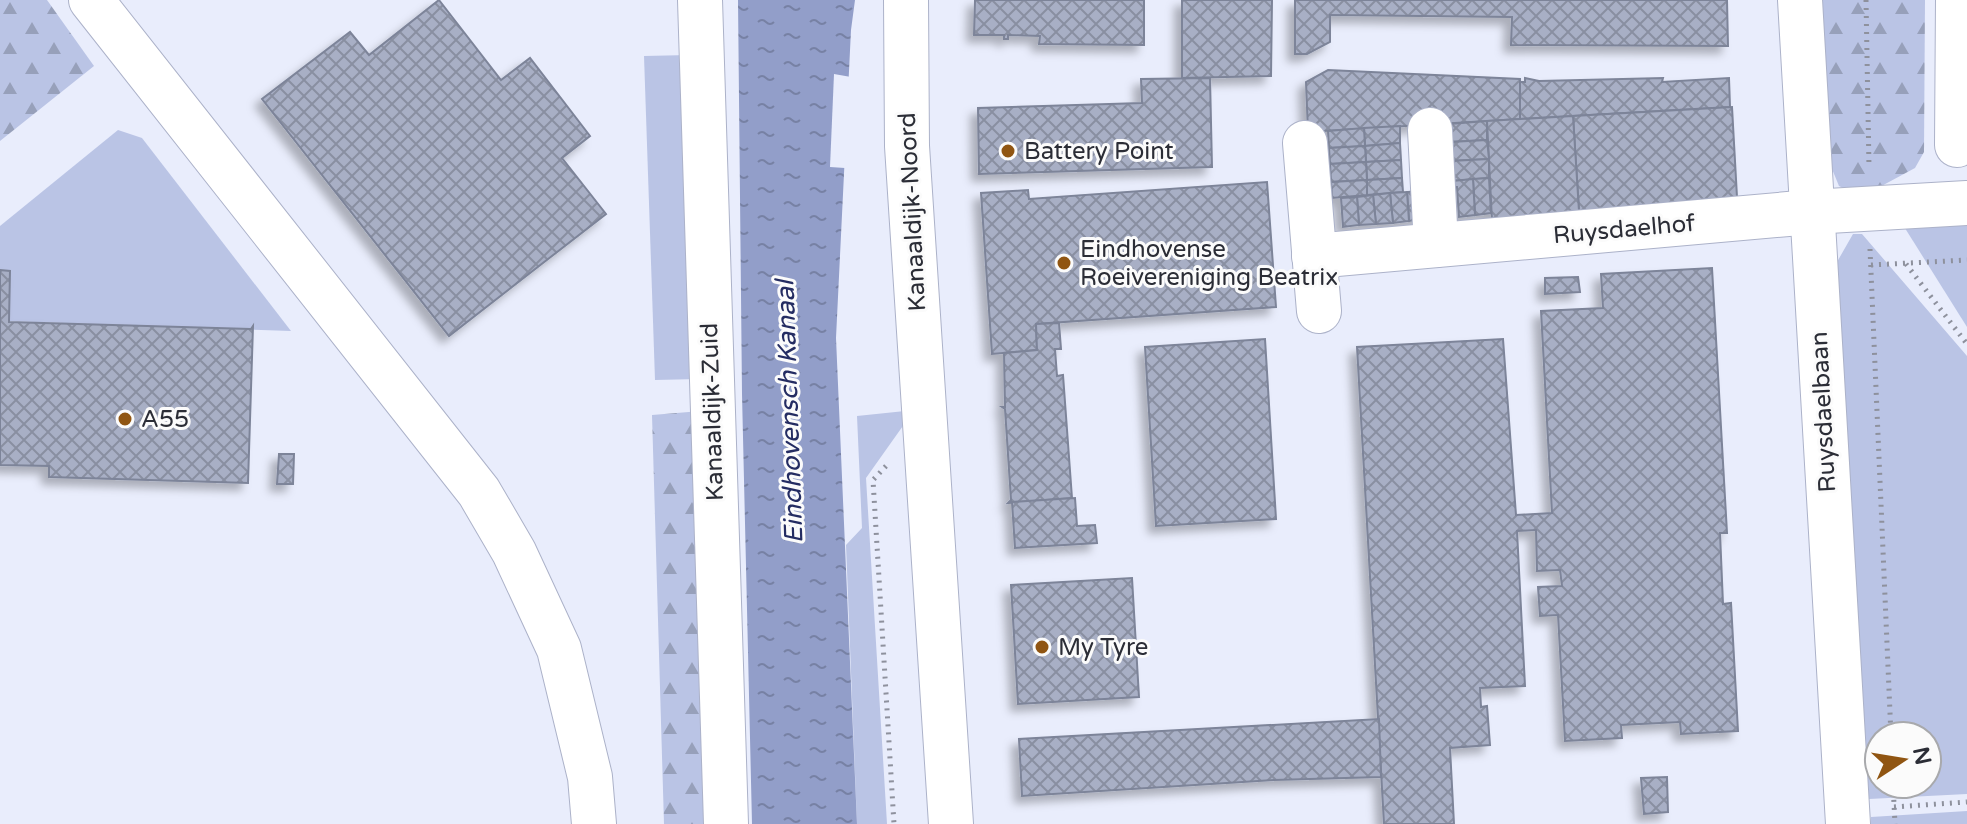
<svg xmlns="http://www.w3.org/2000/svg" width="1967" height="824" font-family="'Varela Round',sans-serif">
	<defs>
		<pattern id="forest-firs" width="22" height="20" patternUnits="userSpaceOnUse" patternTransform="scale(2)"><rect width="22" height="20" fill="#bac4e5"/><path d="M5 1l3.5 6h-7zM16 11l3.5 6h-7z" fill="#97a0ba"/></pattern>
		<pattern id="water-ripples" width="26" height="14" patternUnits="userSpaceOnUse" patternTransform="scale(2)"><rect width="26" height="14" fill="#929ec9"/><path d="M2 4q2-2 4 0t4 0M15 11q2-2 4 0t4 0" fill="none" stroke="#7781a4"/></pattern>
		<pattern id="building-cross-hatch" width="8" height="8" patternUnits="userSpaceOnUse" patternTransform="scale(2)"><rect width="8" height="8" fill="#a8afc5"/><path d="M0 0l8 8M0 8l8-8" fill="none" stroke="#898fa1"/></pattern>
		<filter id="shadow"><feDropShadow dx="-7" dy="7" stdDeviation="4" flood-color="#0004"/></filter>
	</defs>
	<rect width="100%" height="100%" fill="#e9edfc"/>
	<g fill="#bac4e5" fill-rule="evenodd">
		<path d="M689 55 699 379 655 380 644 56Z"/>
		<path d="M118 130 142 138 291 331 6 321 0 277V226Z"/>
		<path d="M1967 222V327L1903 225Z"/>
		<path d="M1853 234H1862L1967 356V794L1869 799 1837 262ZM1879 736H1927V784H1879Z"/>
		<path d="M905 411V423L866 478 887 824H857L846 545 862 528 857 416Z"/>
		<path d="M1967 811V824H1871V817Z"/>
	</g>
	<g fill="url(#forest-firs)">
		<path d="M0 0H47L94 66 0 141Z"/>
		<path d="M1822 0H1925L1924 152 1915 168 1861 197 1839 186 1830 164Z"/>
		<path d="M701 411 710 824H664L652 415Z"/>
	</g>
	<path fill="url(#water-ripples)" d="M738 0H855L851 30 836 338 857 824H752L742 394Z"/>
	<path fill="#e9edfc" d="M834 74 851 77 845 168 830 167Z"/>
	<g fill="url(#building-cross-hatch)" stroke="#7d8499" stroke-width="2" filter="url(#shadow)">
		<path d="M439 0 501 80 530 58 590 136 562 158 606 214 449 336 262 99 350 32 369 55Z"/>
		<path d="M975 0H1144V45L1039 44 1040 36 1008 35V39H1004V35H974Z"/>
		<path d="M1182 0H1272L1271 76 1182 78Z"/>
		<path d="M1295 0H1727L1728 46 1511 45 1512 17 1330 15V42L1307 54H1295Z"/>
		<path d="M1328 70 1520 79V119L1308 132 1306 82Z"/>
		<path d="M1210 78 1212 167 979 174 978 108 1142 103 1141 79Z"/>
		<path d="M1525 78 1539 81 1663 78 1662 82 1729 78 1730 107 1520 119V82H1525Z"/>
		<path d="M1732 107 1737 197 1579 211 1573 116Z"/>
		<path d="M1573 116 1579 211 1492 221 1487 121Z"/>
		<path d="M1487 121V140L1450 142 1449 124Z"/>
		<path d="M1400 126V143L1365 146 1364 128Z"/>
		<path d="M1364 128 1365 146 1329 148 1328 131Z"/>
		<path d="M1487 140 1489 159 1450 161V142Z"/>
		<path d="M1400 143 1401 160 1366 162 1365 146Z"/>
		<path d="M1365 146 1366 162 1330 164 1329 148Z"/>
		<path d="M1489 159V178L1452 181 1450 161Z"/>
		<path d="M1401 160 1402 178 1367 180 1366 162Z"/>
		<path d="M1366 162 1367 180 1331 182 1330 164Z"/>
		<path d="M1402 178 1403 192 1367 195V180Z"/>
		<path d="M1489 178 1491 213 1475 215 1473 179Z"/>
		<path d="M1473 179 1475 215 1459 217 1457 187H1452V181Z"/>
		<path d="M1367 180V195L1332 198 1331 182Z"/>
		<path d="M1267 182 1276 307 1036 324 1037 350 992 354 981 193 1028 190 1029 199Z"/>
		<path d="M1423 190 1425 219 1409 221 1407 192Z"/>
		<path d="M1407 192 1409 221 1393 223 1390 193Z"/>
		<path d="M1390 193 1393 223 1376 224 1373 195Z"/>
		<path d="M1373 195 1376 224 1359 225 1357 197Z"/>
		<path d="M1357 197 1359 225 1343 227 1341 198Z"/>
		<path d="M1712 268 1727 533H1720L1723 604 1731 603 1738 731 1681 734 1680 722 1621 725 1622 738 1565 741 1558 615 1540 616 1538 587 1562 586 1560 570 1537 571 1536 530 1517 531 1525 686 1480 688 1481 707 1487 706 1490 745 1450 748 1454 824H1384L1357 347 1503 339 1516 515 1552 513 1541 311 1603 308 1601 274Z"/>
		<path d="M0 270 10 271 9 322 251 329 253 326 248 483 49 477V466L0 465Z"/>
		<path d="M1578 277 1580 292 1545 294V278Z"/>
		<path d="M1059 323 1061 349H1055L1057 376 1063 375 1072 498 1008 503 1011 500 1005 409 1002 407H1005L1004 353 1037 350 1036 324Z"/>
		<path d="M1265 339 1276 519 1156 526 1145 347Z"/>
		<path d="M279 454H294L293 484H277Z"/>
		<path d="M1075 498 1077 526 1095 525 1097 543 1015 548 1012 502Z"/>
		<path d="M1132 578 1139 697 1018 704 1011 585Z"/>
		<path d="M1379 719 1381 777 1274 780 1022 796 1019 739Z"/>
		<path d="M1667 777 1668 812 1644 814 1641 778Z"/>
	</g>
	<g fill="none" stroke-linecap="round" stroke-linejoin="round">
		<defs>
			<g id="minor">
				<path d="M91 0 479 492 514 552 559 649 590 777 594 824"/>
				<path d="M700 0 726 824"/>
				<path d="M906 0 907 146 951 824"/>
				<path d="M1800 0 1848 824"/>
				<path d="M1430 130 1436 245"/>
				<path d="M1305 143 1319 311"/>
				<path d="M1957 145 1958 0"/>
				<path d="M1314 256 1811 212 1967 203"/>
			</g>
		</defs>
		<use href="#minor" stroke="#acb2c9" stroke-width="46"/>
		<g stroke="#8e919d" stroke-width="5" stroke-dasharray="2 6" stroke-linecap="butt">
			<path d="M1866 0 1869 167"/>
			<path d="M1870 249 1891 736"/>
			<path d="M1906 264 1967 344"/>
			<path d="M1871 265 1967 260"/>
			<path d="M886 466 873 480 894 824"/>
			<path d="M1893 784 1895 824"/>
			<path d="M1894 807 1967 802"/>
		</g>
		<use href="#minor" stroke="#fff" stroke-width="44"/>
	</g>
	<g fill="#905512" stroke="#fbfbfb" stroke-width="3">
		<circle cx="1008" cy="151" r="8"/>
		<circle cx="1064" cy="263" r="8"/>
		<circle cx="125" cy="419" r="8"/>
		<circle cx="1042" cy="647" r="8"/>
	</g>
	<g text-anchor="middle" stroke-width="6" stroke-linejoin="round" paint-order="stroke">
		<g font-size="24" fill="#2b2d36" stroke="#fbfbfb" text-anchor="start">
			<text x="1024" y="159">Battery Point</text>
			<text x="1080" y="257">Eindhovense<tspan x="1080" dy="28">Roeivereniging Beatrix</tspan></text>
			<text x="141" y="427">A55</text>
			<text x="1058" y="655">My Tyre</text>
		</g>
		<g font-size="24" fill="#2b2d36" stroke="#fbfbfb">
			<text transform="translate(912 212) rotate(-93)" y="8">Kanaaldijk-Noord</text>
			<text transform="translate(1624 229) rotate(-5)" y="8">Ruysdaelhof</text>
			<text transform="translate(712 412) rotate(-92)" y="8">Kanaaldijk-Zuid</text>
			<text transform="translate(1823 412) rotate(-93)" y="8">Ruysdaelbaan</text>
		</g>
		<g font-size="26" font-style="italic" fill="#242c62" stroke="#fbfbfb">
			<text transform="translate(789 412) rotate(-92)" y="9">Eindhovensch Kanaal</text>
		</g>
	</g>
	<g transform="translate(1903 760) rotate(78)"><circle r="38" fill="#fbfbfb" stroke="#a8a9ac" stroke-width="2"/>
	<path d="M0-6L14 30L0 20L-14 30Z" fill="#905512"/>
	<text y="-12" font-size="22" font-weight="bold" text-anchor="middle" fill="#2b2d36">N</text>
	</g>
</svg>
